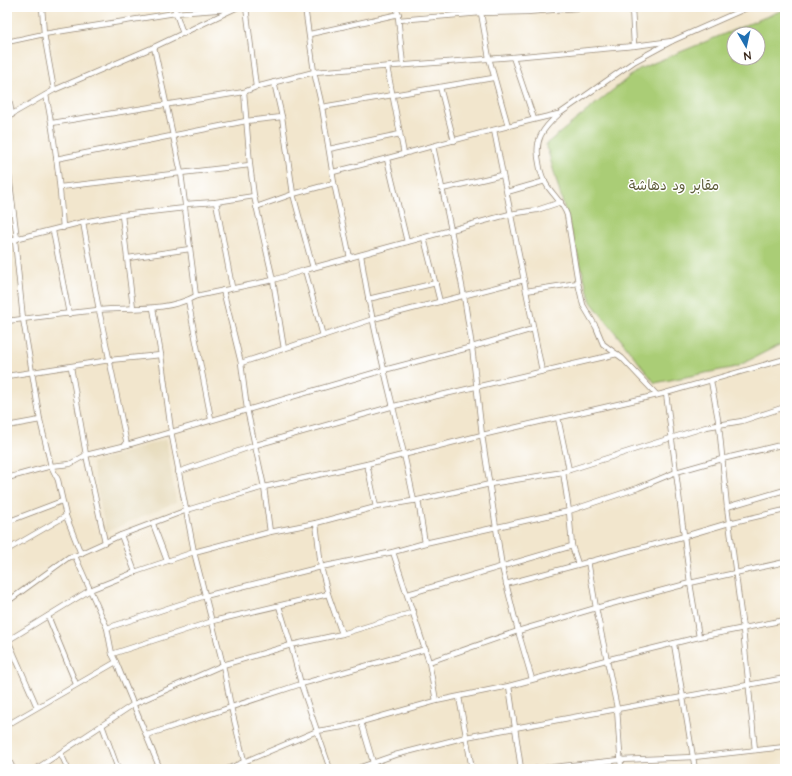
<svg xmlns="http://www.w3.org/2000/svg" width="792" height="776" font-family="'Architects Daughter','Playpen Sans Arabic',sans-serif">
	<rect width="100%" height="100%" fill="#fff"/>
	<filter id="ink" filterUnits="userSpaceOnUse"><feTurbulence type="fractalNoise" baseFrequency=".025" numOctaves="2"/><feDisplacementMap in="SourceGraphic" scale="8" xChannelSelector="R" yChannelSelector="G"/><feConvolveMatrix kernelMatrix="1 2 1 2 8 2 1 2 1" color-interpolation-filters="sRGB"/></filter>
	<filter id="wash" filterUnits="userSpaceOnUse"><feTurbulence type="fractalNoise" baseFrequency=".012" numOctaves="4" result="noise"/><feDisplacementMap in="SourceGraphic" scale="16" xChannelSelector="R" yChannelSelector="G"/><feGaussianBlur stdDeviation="0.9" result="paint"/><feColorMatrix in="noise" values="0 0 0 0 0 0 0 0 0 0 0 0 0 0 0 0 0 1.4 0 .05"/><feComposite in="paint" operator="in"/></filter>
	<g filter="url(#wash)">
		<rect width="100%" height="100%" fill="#f2e6cd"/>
		<path fill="#e6daba" d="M166 439 176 502 106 532 92 463Z"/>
		<path fill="#aacd76" stroke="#727c4a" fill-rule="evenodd" d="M785 9V342L736 367 655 383 591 302 546 144 639 69ZM734 34H758V58H734Z"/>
	</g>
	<g filter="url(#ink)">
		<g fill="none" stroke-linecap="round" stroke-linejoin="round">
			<defs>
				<g id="minor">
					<path d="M42 7 44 34 54 90"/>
					<path d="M174 7 183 34"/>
					<path d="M246 7 256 87"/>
					<path d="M305 7 314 72 322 107 334 183 350 258"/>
					<path d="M397 7 403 65"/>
					<path d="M632 7 634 46"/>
					<path d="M481 13 489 58 508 126"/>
					<path d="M399 20 481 13 527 12 590 7"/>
					<path d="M310 34 399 14"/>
					<path d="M7 42 44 34 175 13 230 9"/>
					<path d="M154 47 181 173 185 204"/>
					<path d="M513 57 534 119"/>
					<path d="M387 67 404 154"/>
					<path d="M274 82 282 117 293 194 313 268"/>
					<path d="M440 87 454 141"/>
					<path d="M7 88 12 115"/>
					<path d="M244 92 250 165 254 196 273 280 284 349"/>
					<path d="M46 95C55 139 60 183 63 228"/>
					<path d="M322 107 493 78"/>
					<path d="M7 117 54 90 154 47 238 7"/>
					<path d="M52 123 244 92 256 87 314 72 513 57 634 46 672 41"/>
					<path d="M494 130 542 371"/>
					<path d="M433 146 451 230 464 296 472 347 482 435 502 567 518 631 532 679"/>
					<path d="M329 149 400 134"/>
					<path d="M7 159 17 239"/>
					<path d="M56 159 246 121 282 117"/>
					<path d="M387 159 407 242"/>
					<path d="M333 172C408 154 482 131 558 114"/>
					<path d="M60 187 250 165"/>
					<path d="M442 189 502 175"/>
					<path d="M507 192 545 181"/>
					<path d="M216 202 232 287"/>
					<path d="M256 207 293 194 334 183"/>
					<path d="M185 208 196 296"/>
					<path d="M122 215 133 308"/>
					<path d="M83 222 99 310 127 445"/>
					<path d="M53 231 69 314"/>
					<path d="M424 238 440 302"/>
					<path d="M15 240 23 319 40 420 51 466 58 480 66 516 81 554"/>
					<path d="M7 241 83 222 122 215 185 208V204L216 202 254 196"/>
					<path d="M361 255C373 338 398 418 414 501"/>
					<path d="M128 258 190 249"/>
					<path d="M305 270 323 336"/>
					<path d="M223 290 241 363 247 409 264 487 270 532"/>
					<path d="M526 291 578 283"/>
					<path d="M368 299 436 283"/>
					<path d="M188 300 211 419"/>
					<path d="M153 308 161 355 171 431 194 552 223 665 231 707 246 769"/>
					<path d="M7 321C37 317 68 313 98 310 131 307 166 312 196 296L273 280 305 270 451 230 510 214 537 210 561 202"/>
					<path d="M241 363 373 319 524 280"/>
					<path d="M71 367 86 455 105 542"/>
					<path d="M7 376 110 360 161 355"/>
					<path d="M711 381 719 425 727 507 743 629 755 750"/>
					<path d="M666 393 690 583 699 637"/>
					<path d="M657 395 622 358 603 344 596 327 583 305 578 283 567 215C563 203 555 197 548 187 543 180 540 171 539 163 534 140 542 129 559 114L635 61 672 41 749 7"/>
					<path d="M558 418 569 470"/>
					<path d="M7 426 40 420"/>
					<path d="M367 464 376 507"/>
					<path d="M178 472 256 445 394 406 617 354"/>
					<path d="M563 472 569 511 572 546 578 564"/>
					<path d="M7 478 51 466 70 464 86 455 127 445 384 370 472 347 533 329"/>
					<path d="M418 500 425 543"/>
					<path d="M727 507 785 490"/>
					<path d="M7 522 62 501"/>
					<path d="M316 523 321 567 328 594 342 634"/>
					<path d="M153 524 167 561"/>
					<path d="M121 535 135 572"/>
					<path d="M7 550 66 516"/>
					<path d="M393 552 429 662 436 701"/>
					<path d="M75 556 107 628 112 654 116 662 160 769"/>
					<path d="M588 561 596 608 617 708 621 769"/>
					<path d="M506 584 685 536 729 523 785 510"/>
					<path d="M408 594 572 546"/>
					<path d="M7 602 69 557 75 556 121 535 187 510 264 487 367 464 482 435 662 394 785 359"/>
					<path d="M279 606 291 645 301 684 330 769"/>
					<path d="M48 616 76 684"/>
					<path d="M783 620 785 636"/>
					<path d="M107 628 205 596 321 567 393 552 425 543 569 511 638 488 676 472 722 459 785 444"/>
					<path d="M7 638 37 707"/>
					<path d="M7 641 90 590 135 572 194 552 270 532 316 523 376 507 418 500 490 484 563 472 706 427 742 421 785 407"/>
					<path d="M674 644 695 769"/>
					<path d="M112 654 213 621 328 594"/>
					<path d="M429 662 518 631 596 608 690 583 785 562"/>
					<path d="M509 686 521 769"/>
					<path d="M459 697 472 769"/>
					<path d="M361 722 375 769"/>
					<path d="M7 725 116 662"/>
					<path d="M102 725 118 769"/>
					<path d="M147 735 301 684 426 649"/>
					<path d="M61 754 68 769"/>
					<path d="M7 756 13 769"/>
					<path d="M36 769 134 704 223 665 291 645 342 634 414 612"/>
					<path d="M227 769 317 731 343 727 436 701 509 686 606 660 699 637 785 620"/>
					<path d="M355 769 395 755 466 737 785 678"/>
					<path d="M534 769 620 760 694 757 785 747"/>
				</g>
			</defs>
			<use href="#minor" stroke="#968876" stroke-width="6"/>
			<use href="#minor" stroke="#fff" stroke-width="4.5"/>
		</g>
	</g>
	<g text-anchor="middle" stroke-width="3" stroke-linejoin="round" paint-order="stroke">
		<g font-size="14" fill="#5c5b38" stroke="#fff">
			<text x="674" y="190">مقابر ود دهاشة</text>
		</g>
	</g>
	<rect width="792" height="776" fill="none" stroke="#fff" stroke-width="24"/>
	<g transform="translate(746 46) rotate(171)"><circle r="19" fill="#ffffff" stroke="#b1aaa5"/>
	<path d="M0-3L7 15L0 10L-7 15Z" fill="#1f6fb2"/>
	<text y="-6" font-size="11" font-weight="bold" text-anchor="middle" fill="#3b2a1e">N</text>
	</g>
</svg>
